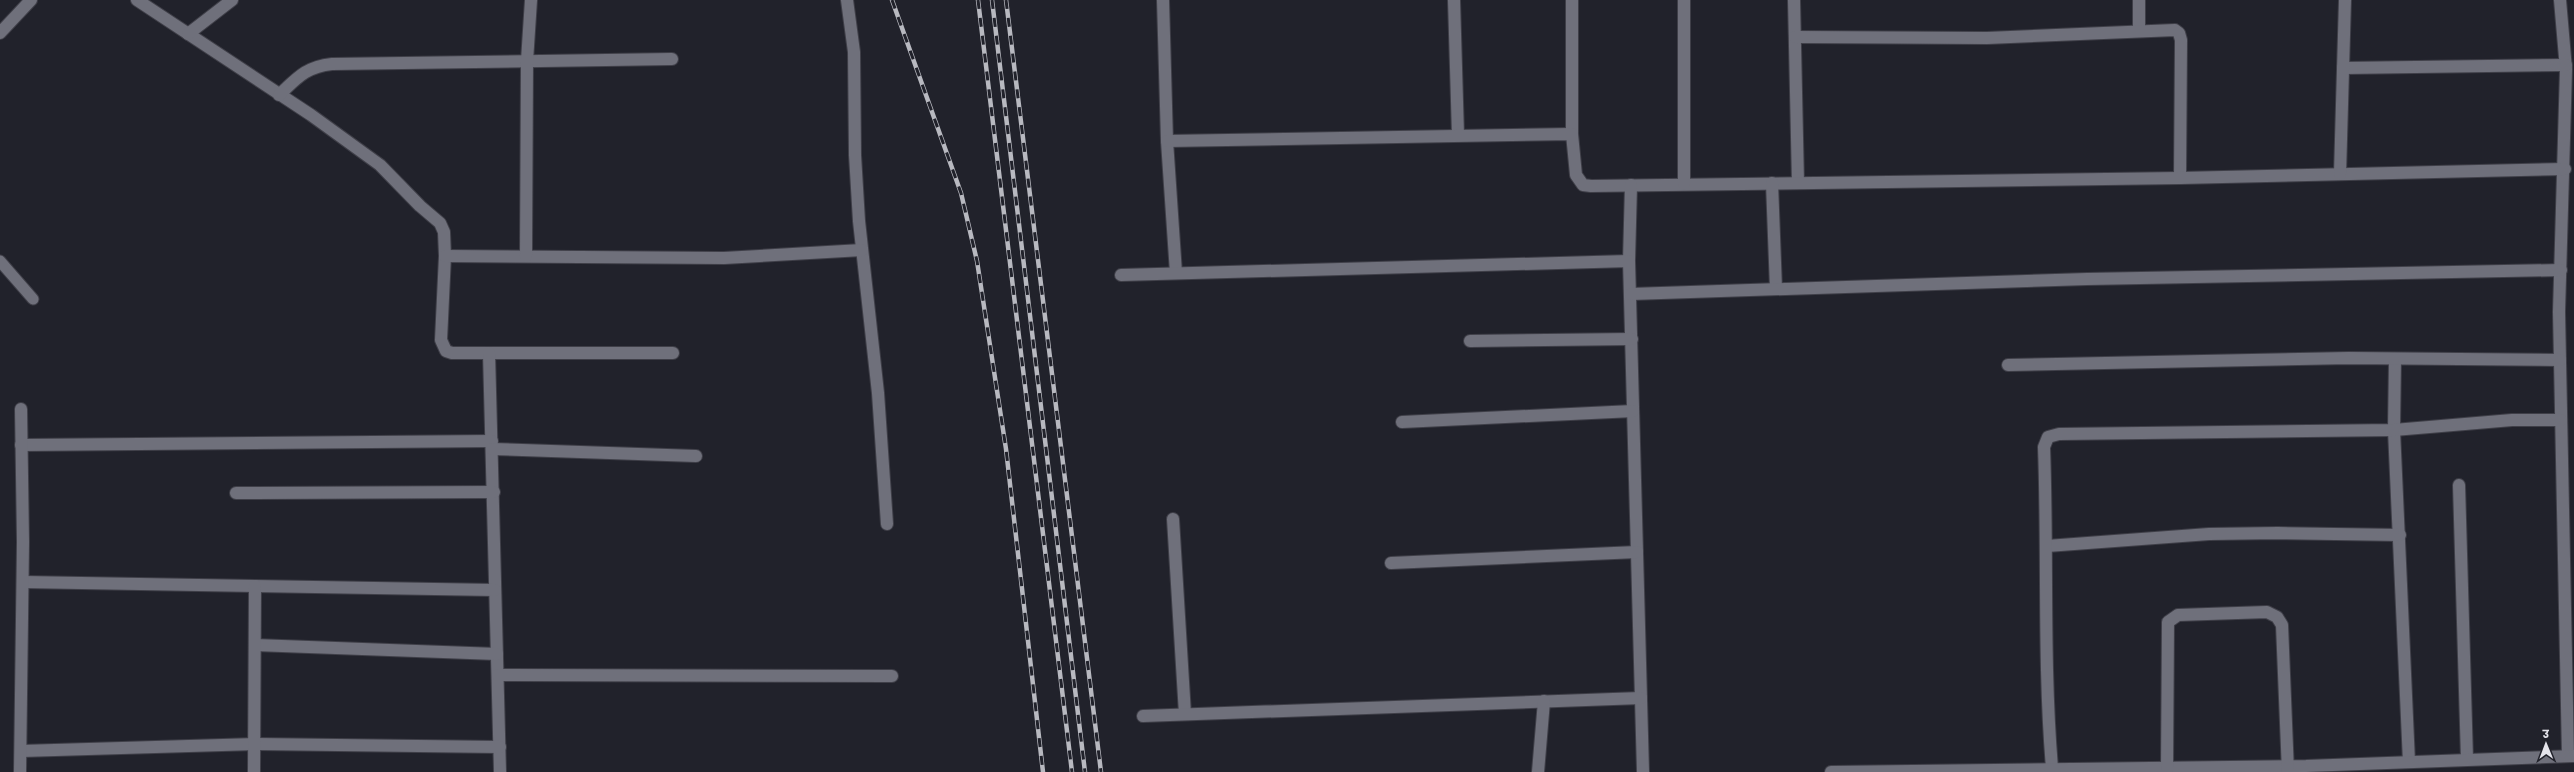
<svg xmlns="http://www.w3.org/2000/svg" width="2574" height="772" font-family="Poppins,'Noto Sans Devanagari',sans-serif">
	<rect width="100%" height="100%" fill="#21222b"/>
	<g fill="none" stroke-linecap="round" stroke-linejoin="round">
		<defs>
			<path id="lane" d="M0 261 33 299"/>
			<g id="street">
				<path d="M137 0 311 115 380 165 420 206 440 223 444 232 445 256 441 340 446 351 452 353H673"/>
				<path d="M847 0 854 52 855 155 859 221 878 393 887 524"/>
				<path d="M1163 0 1167 141 1176 273"/>
				<path d="M1454 0 1458 135"/>
				<path d="M1572 0V135"/>
				<path d="M1794 0 1798 183"/>
				<path d="M2139 0V30"/>
				<path d="M2560 0 2566 69 2559 312 2568 756"/>
				<path d="M0 33 31 0"/>
				<path d="M188 34 232 0"/>
				<path d="M1795 37 1987 38 2175 30 2179 33 2181 40 2180 178"/>
				<path d="M2343 68 2566 65"/>
				<path d="M279 95C298 77 306 67 332 64L672 59"/>
				<path d="M1167 141 1572 134 1576 175 1583 185 1591 186 2180 178 2565 169"/>
				<path d="M2340 174 2345 0"/>
				<path d="M1772 183 1776 289"/>
				<path d="M1684 184V0"/>
				<path d="M445 256 724 258 862 250"/>
				<path d="M526 256 527 61 531 0"/>
				<path d="M1629 261 1631 185"/>
				<path d="M1121 275 1629 261 1643 772"/>
				<path d="M1631 294 2087 279 2561 270"/>
				<path d="M1470 341 1632 339"/>
				<path d="M489 353 500 772"/>
				<path d="M2395 359 2394 430 2409 762"/>
				<path d="M2008 365 2349 358 2560 360"/>
				<path d="M1402 422 1633 411"/>
				<path d="M21 445 492 441"/>
				<path d="M492 449 696 456"/>
				<path d="M2459 485 2467 759"/>
				<path d="M236 493 494 492"/>
				<path d="M1173 519 1185 714"/>
				<path d="M2047 546 2209 534 2278 533 2400 535"/>
				<path d="M1391 563 1637 552"/>
				<path d="M23 582 495 590"/>
				<path d="M255 645 497 654"/>
				<path d="M498 675 892 676"/>
				<path d="M1143 716 1641 698"/>
				<path d="M21 751 256 744 500 747"/>
				<path d="M2052 768C2043 661 2048 554 2044 447L2048 437 2059 434 2394 430 2512 420H2561"/>
				<path d="M20 772 23 542 21 409"/>
				<path d="M254 772 255 586"/>
				<path d="M1538 772 1544 701"/>
				<path d="M1831 772 2306 766 2574 756"/>
				<path d="M2167 772 2168 622 2178 615 2267 612 2277 617 2282 625 2288 772"/>
			</g>
		</defs>
		<use href="#lane" stroke="#3f3f48" stroke-width="13"/>
		<use href="#street" stroke="#3f3f48" stroke-width="14"/>
		<use href="#lane" stroke="#6f707b" stroke-width="11"/>
		<use href="#street" stroke="#6f707b" stroke-width="12"/>
		<defs>
			<g id="rail">
				<path d="M892 0 961 193 977 261 1006 449 1043 772"/>
				<path d="M978 0 1072 772"/>
				<path d="M992 0 1085 772"/>
				<path d="M1006 0 1101 772"/>
			</g>
		</defs>
		<use href="#rail" stroke="#b8b9c0" stroke-width="4.5"/>
		<use href="#rail" stroke="#21222b" stroke-width="3" stroke-dasharray="9" stroke-linecap="butt"/>
	</g>
	<g transform="translate(2546 744) rotate(359)" stroke="#21222b" stroke-width="3" paint-order="stroke">
	<path d="M0-3L7 15L0 10L-7 15Z" fill="#e4e4eb"/>
	<text y="-6" font-size="11" font-weight="bold" text-anchor="middle" fill="#e4e4eb">उ</text>
	</g>
</svg>
